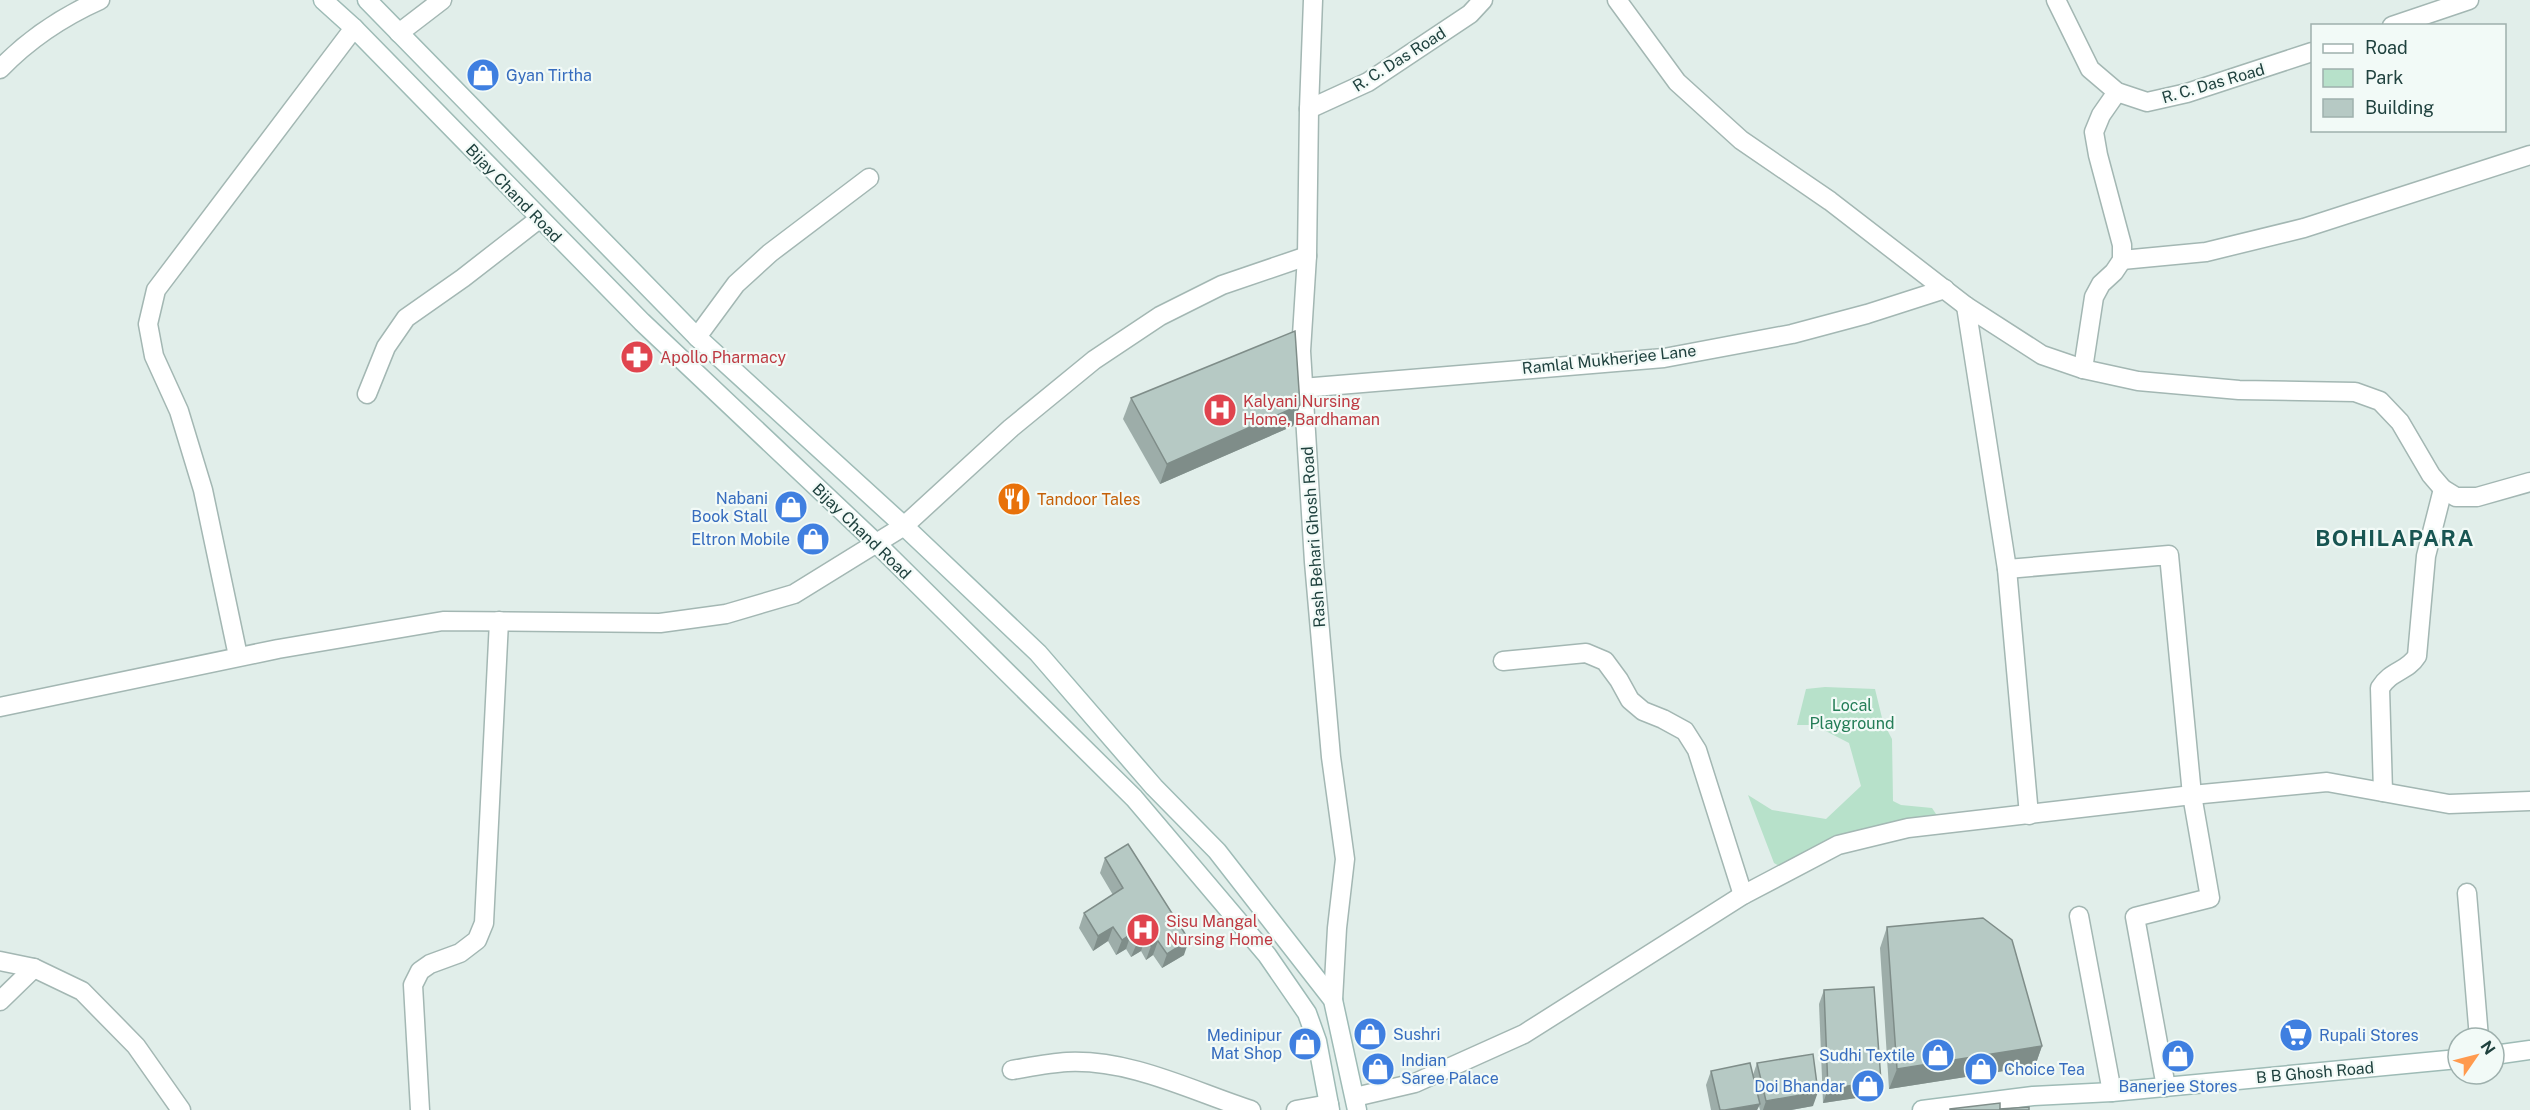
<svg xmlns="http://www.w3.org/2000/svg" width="2530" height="1110" font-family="'Public Sans',sans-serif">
	<rect width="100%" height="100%" fill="#e1eeea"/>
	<path fill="#b7e1ca" d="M1825 687 1875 689 1883 722 1892 739 1893 801 1901 805 1932 808 1938 817 1781 867 1774 863 1748 795 1772 810 1826 819 1861 786 1849 743 1814 725H1797L1806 689Z"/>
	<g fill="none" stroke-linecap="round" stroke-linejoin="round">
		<defs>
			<g id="street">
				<path d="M1313 0 1309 109 1307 256 1301 351 1314 562 1331 757 1345 859 1337 928 1333 1000"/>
				<path d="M1617 0 1677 82 1741 140 1830 201 1966 306 2042 355 2083 369 2138 381 2239 390 2355 392 2380 401 2400 422 2431 475 2443 489 2456 497H2477L2530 482"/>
				<path d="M2056 0 2090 69 2117 92 2147 102 2187 93 2312 52"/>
				<path d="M2392 26 2469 0"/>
				<path d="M399 33 442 0"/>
				<path d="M0 69C29 39 62 17 100 0"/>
				<path d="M1309 109 1368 82 1470 14 1483 0"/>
				<path d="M2122 260 2206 252 2304 228 2530 155"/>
				<path d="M1966 306 2007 569 2029 815"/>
				<path d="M697 337 736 284 770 253 869 178"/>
				<path d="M2083 369 2094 297 2101 284 2114 272 2122 260V245L2098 155 2094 132 2101 115 2117 92"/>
				<path d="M1302 388 1664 358 1792 334 1867 314 1945 289"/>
				<path d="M367 394 386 347 406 318 463 278 539 219"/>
				<path d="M2007 569 2169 555 2192 795 2210 898 2135 917 2166 1087"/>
				<path d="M238 656 203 490 179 411 154 356 148 324 156 290 354 28"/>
				<path d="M1503 661 1586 653 1605 661 1619 680 1630 700 1643 711 1663 719 1685 731 1697 750 1743 895"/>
				<path d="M0 707 278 649 443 621 660 623 726 614 794 594 904 526 1011 428 1094 360 1160 316 1222 285 1307 256"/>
				<path d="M2383 792 2380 688C2391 670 2407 672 2417 656L2426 556 2443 489"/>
				<path d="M2467 893 2479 1038"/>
				<path d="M2079 916 2112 1092"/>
				<path d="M0 961 34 968 82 991 136 1046 181 1110"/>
				<path d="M0 1001 34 968"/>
				<path d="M1012 1070C1030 1067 1049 1063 1067 1062 1131 1059 1192 1091 1251 1110"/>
				<path d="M1355 1097 1415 1083 1524 1034 1743 895 1838 845 1908 828 2192 795 2327 782 2449 804 2530 801"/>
				<path d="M420 1110 413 985 420 971 430 964 460 953 477 940 484 923 499 621"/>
				<path d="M1296 1110 1329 1104"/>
			</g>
			<g id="secondary">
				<path d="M323 0 354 28 642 322 875 542 1134 798 1267 955 1307 1013 1317 1041 1330 1110"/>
				<path d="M367 0 697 337 904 526 1038 653 1154 787 1217 851 1333 1000 1357 1110"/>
				<path d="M2494 1055 2530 1050"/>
				<path d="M1922 1110 2033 1096 2112 1092 2458 1059"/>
			</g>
		</defs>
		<use href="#street" stroke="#a3b7b3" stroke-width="21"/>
		<use href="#secondary" stroke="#9ebbb6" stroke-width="21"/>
		<use href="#street" stroke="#fff" stroke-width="18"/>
		<use href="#secondary" stroke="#fff" stroke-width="18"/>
	</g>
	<g fill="#9dada9">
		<path d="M1131 398 1300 405 1293 426 1160 484 1123 419Z"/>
		<path d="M1105 858 1184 955 1162 968 1153 955 1146 960 1141 951 1131 957 1126 949 1116 955 1108 941 1093 951 1079 928 1084 913 1113 895 1100 873Z"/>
		<path d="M1887 927 2042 1046 2035 1066 1889 1089 1880 948Z"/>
		<path d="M1824 990 1876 1095 1823 1103 1819 1004Z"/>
		<path d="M1757 1063 1813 1106 1791 1110H1760L1759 1106 1757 1110H1711L1706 1085 1711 1071 1753 1075Z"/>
	</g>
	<g fill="#7f8d89">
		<path d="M1300 405 1293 426 1160 484 1167 464Z"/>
		<path d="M1113 927 1108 941 1093 951 1098 936Z"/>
		<path d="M1131 934 1126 949 1116 955 1122 940Z"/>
		<path d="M1146 937 1141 951 1131 957 1137 943Z"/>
		<path d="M1189 940 1184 955 1162 968 1167 954Z"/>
		<path d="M1158 941 1153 955 1146 960 1151 946Z"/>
		<path d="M2042 1046 2035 1066 1889 1089 1897 1069Z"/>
		<path d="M1881 1081 1876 1095 1823 1103 1828 1089Z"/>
		<path d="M1818 1092 1813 1106 1791 1110H1763L1766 1101Z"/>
		<path d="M1760 1104 1757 1110H1725Z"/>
	</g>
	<g fill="#b6c9c4" stroke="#7f8d89" stroke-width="1.5">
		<path d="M1295 331 1300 405 1167 464 1131 398Z"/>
		<path d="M1128 844 1189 940 1167 954 1158 941 1151 946 1146 937 1137 943 1131 934 1122 940 1113 927 1098 936 1084 913 1123 888 1105 858Z"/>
		<path d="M1983 918 2012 940 2042 1046 1897 1069 1887 927Z"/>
		<path d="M1874 987 1881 1081 1828 1089 1824 990Z"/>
		<path d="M1813 1054 1818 1092 1766 1101 1757 1063Z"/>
		<path d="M1750 1063 1760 1104 1725 1110H1720L1711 1071Z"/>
		<path d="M2000 1103V1110H1950V1109Z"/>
		<path d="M2029 1107V1110H2000V1109Z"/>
	</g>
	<defs>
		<symbol id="shop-disc" viewBox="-11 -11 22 22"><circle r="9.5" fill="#3f7fe0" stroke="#f2faf7"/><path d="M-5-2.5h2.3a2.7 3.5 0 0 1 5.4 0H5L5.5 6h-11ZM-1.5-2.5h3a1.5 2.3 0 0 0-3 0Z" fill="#fff"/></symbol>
		<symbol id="pharmacy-disc" viewBox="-11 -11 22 22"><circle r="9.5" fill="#e0444e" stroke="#f2faf7"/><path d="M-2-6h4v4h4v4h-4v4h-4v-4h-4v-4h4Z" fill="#fff"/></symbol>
		<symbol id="hospital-disc" viewBox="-11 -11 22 22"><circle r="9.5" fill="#e0444e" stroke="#f2faf7"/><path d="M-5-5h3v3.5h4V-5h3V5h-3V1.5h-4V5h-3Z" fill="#fff"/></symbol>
		<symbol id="restaurant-disc" viewBox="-11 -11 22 22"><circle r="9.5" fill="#e8710a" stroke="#f2faf7"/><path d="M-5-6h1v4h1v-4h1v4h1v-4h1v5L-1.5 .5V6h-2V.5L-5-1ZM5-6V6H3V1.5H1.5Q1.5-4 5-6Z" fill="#fff"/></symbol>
		<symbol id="supermarket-disc" viewBox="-11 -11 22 22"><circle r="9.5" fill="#3f7fe0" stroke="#f2faf7"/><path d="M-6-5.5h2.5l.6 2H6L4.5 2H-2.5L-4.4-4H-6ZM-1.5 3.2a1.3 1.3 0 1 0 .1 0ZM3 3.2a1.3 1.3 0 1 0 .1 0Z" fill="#fff"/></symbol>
	</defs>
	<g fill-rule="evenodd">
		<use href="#shop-disc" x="464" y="56" width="38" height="38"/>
		<use href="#pharmacy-disc" x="618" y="338" width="38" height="38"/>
		<use href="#hospital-disc" x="1201" y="391" width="38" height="38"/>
		<use href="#restaurant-disc" x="995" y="480" width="38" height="38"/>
		<use href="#shop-disc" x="772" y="488" width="38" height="38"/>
		<use href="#shop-disc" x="794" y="520" width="38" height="38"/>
		<use href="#hospital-disc" x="1124" y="911" width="38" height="38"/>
		<use href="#shop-disc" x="1351" y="1015" width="38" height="38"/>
		<use href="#supermarket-disc" x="2277" y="1016" width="38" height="38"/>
		<use href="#shop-disc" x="1286" y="1025" width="38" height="38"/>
		<use href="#shop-disc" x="1919" y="1036" width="38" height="38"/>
		<use href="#shop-disc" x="2159" y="1037" width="38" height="38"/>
		<use href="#shop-disc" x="1359" y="1050" width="38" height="38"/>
		<use href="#shop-disc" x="1962" y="1050" width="38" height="38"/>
		<use href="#shop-disc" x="1849" y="1067" width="38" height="38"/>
	</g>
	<g text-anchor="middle" stroke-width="4.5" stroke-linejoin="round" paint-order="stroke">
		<g font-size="16" fill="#1f413e" stroke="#f2faf7">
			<text transform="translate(1399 59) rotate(-32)" y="6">R. C. Das Road</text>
			<text transform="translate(2213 83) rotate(-16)" y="6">R. C. Das Road</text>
			<text transform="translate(514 193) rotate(46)" y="6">Bijay Chand Road</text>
			<text transform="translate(1609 359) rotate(-6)" y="6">Ramlal Mukherjee Lane</text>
			<text transform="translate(862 531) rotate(44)" y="6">Bijay Chand Road</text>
			<text transform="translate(1313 537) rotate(-94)" y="6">Rash Behari Ghosh Road</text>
			<text transform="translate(2315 1072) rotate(-5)" y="6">B B Ghosh Road</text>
		</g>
		<g font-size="16" fill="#366cbe" stroke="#f2faf7" text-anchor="start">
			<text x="506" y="81">Gyan Tirtha</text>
			<text x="768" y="504" text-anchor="end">Nabani<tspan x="768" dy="18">Book Stall</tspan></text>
			<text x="790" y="545" text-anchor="end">Eltron Mobile</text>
			<text x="1393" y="1040">Sushri</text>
			<text x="1282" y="1041" text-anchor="end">Medinipur<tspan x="1282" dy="18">Mat Shop</tspan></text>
			<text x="2319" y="1041">Rupali Stores</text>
			<text x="1915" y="1061" text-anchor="end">Sudhi Textile</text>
			<text x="1401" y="1066">Indian<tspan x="1401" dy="18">Saree Palace</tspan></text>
			<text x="2004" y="1075">Choice Tea</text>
			<text x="1845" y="1092" text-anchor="end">Doi Bhandar</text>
			<text x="2178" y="1092" text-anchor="middle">Banerjee Stores</text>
		</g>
		<g font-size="16" fill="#be3a42" stroke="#f2faf7" text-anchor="start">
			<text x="660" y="363">Apollo Pharmacy</text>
			<text x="1243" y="407">Kalyani Nursing<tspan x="1243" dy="18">Home, Bardhaman</tspan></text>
			<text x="1166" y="927">Sisu Mangal<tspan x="1166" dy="18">Nursing Home</tspan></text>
		</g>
		<g font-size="16" fill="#c56008" stroke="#f2faf7" text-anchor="start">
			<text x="1037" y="505">Tandoor Tales</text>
		</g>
		<g font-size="16" fill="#247d57" stroke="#f2faf7">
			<text x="1852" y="711">Local<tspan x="1852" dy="18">Playground</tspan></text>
		</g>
		<g font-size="22" font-weight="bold" letter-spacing="1.5" fill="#185552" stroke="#f2faf7">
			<text x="2395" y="546">BOHILAPARA</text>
		</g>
	</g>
	<rect x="2311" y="24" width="195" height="108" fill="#f2faf7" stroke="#9eb0ad" stroke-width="1.5"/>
	<rect x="2323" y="44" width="30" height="9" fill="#ffffff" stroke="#9eb0ad" stroke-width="1.5"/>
	<text x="2365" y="54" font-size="18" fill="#1f413e">Road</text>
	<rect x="2323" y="69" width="30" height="18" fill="#b7e1ca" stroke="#9eb0ad" stroke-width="1.5"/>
	<text x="2365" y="84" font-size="18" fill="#1f413e">Park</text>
	<rect x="2323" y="99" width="30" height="18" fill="#b6c9c4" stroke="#9eb0ad" stroke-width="1.5"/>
	<text x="2365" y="114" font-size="18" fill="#1f413e">Building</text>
	<g transform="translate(2476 1056) rotate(55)"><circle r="28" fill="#f2faf7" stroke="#9eb0ad" stroke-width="1.5"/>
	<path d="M0-4.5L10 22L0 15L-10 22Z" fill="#ff9a4e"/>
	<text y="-9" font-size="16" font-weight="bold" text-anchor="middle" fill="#1f413e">N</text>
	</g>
</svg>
